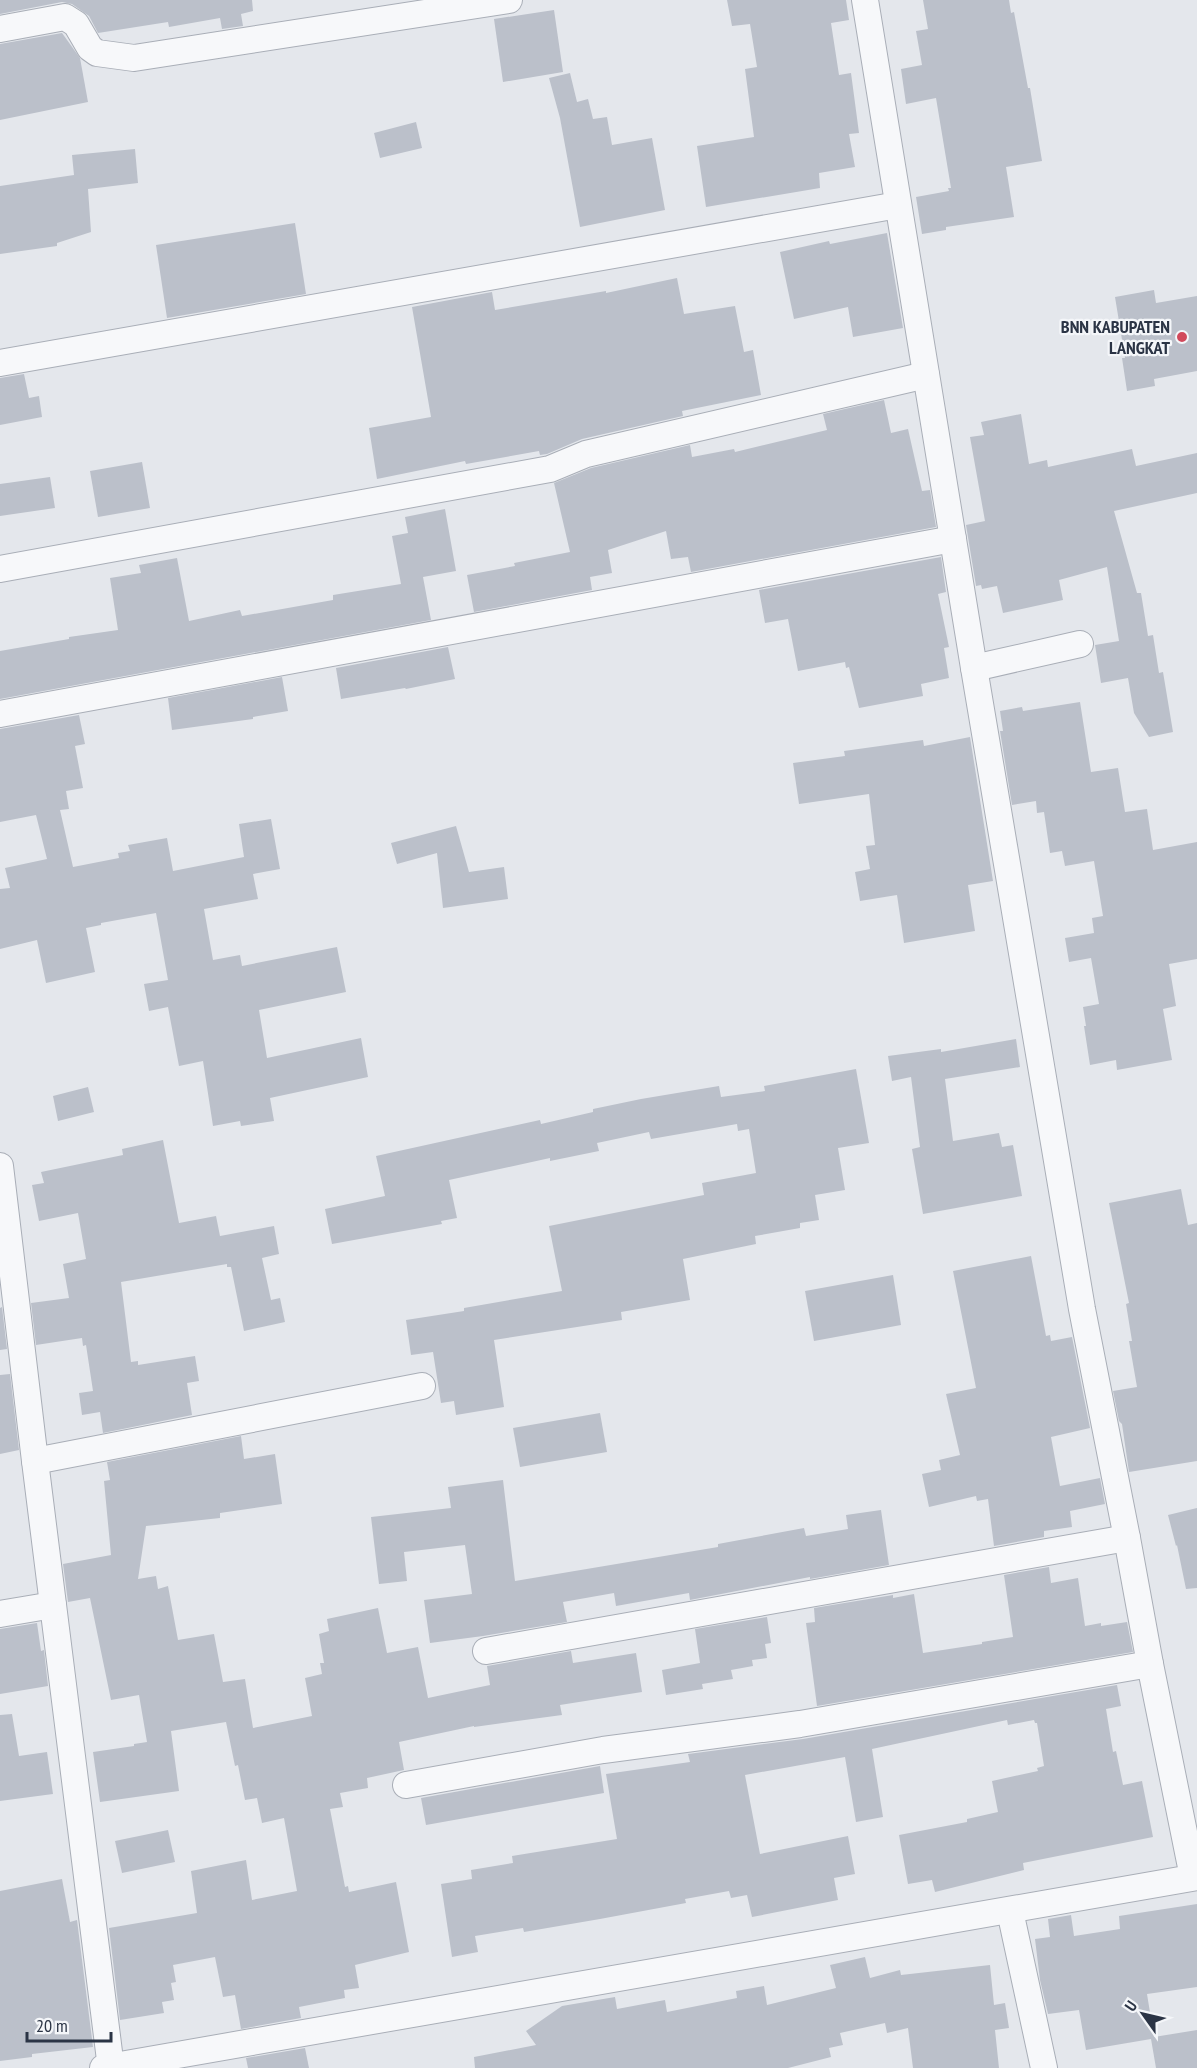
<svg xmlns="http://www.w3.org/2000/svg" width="1197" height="2068" font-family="'PT Sans Narrow',sans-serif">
	<rect width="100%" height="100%" fill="#e4e7ec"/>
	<g fill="#bbc0ca">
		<path d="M0 0H252L253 11 241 14 243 26 222 29 220 18 169 27 168 22 98 33 89 16 72 4 62 2 0 14Z"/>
		<path d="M727 0H846L849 20 831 23 839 75 851 73 859 133 849 134 855 167 819 173 820 188 706 207 697 146 754 137 745 69 757 67 750 24 732 26Z"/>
		<path d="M923 0H1009L1011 13 1014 12 1028 88H1030L1042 161 1006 167 1014 217 946 227V230L922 234 916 197 949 191 948 188H951L936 98 906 104 901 69 922 65 916 31 928 29Z"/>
		<path d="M554 10 563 72 503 82 494 19Z"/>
		<path d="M62 33 80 58 88 102 0 120V44Z"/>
		<path d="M570 73 577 102 588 99 593 119 607 117 612 145 652 138 665 210 580 227 560 118 549 78Z"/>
		<path d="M416 122 422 148 380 158 374 133Z"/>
		<path d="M135 149 138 183 88 189 91 232 57 243V246L0 254V186L74 175 72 155Z"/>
		<path d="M295 223 306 294 167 318 156 245Z"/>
		<path d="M887 233 903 328 853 337 848 307 794 319 780 252 829 241 830 244Z"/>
		<path d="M677 278 684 314 735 306 744 352 753 350 761 395 682 411 683 416 582 439 547 454 540 455 539 451 466 464 465 461 377 479 369 428 431 417 412 307 492 292 495 310 606 291V293Z"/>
		<path d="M1154 290 1156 303 1197 296V371L1154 379 1155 386 1127 391 1122 358H1125L1115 297Z"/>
		<path d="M24 374 29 398 39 396 42 417 0 425V378Z"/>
		<path d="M884 400 891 433 908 429 922 491 930 490 936 527 691 572 688 557 671 559 666 531 608 550 612 573 590 577 592 590 474 612 467 575 515 566 514 563 570 552 554 483 591 468 690 445 692 457 734 449 735 452 827 430 823 414Z"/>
		<path d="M1021 414 1029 464 1047 460 1048 467 1132 449 1136 466 1197 453V493L1114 511 1137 593H1141L1148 636 1153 635 1159 673 1163 672 1173 732 1149 737 1134 713 1128 678 1101 683 1095 645 1119 641 1107 567 1059 580 1063 600 1003 613 997 586 982 589 981 585 976 586 966 525 985 521 970 437 984 435 981 422Z"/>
		<path d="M142 462 150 508 98 517 90 471Z"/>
		<path d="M50 477 55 508 0 516V484Z"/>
		<path d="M445 509 456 571 423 577 431 620 0 699V651L69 639V637L118 630 110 578 141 573 139 565 177 558 189 621 240 610 242 616 333 600V595L401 584 392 536 408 533 405 517Z"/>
		<path d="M941 557 946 592 938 594 949 647 944 648 949 678 921 684 923 696 859 708 849 667 846 668 845 662 798 671 788 619 765 623 759 590Z"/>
		<path d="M448 647 455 679 406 689 405 688 341 699 336 668Z"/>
		<path d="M282 677 288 711 253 717V719L172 730 168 698Z"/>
		<path d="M1080 702 1091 772 1118 768 1125 812 1147 809 1153 850 1197 842V959L1169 964 1176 1006 1163 1009 1172 1060 1117 1070 1116 1060 1090 1065 1084 1026H1086L1083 1007 1099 1004 1091 958 1069 962 1065 938 1094 933 1092 918 1103 916 1094 861 1065 866 1062 851 1050 853 1044 812 1037 813 1036 801 1012 805 1000 731H1003L1000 711 1022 707 1023 711Z"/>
		<path d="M79 715 85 744 75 746 83 788 66 791 69 809 60 810 73 867 119 858 118 853 130 851 128 845 167 838 173 871 244 857 239 824 271 819 280 869 253 874 258 899 204 909 213 960 240 955 242 966 337 947 346 992 259 1010 267 1058 361 1038 368 1077 270 1098 274 1121 241 1126 240 1121 213 1126 203 1061 179 1066 168 1007 149 1011 144 984 168 980 156 913 101 923V925L86 928 95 972 46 983 37 940 0 949V889L10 888 5 868 47 859 36 815 0 822V729Z"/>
		<path d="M970 737 993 881 968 885 975 931 904 943 897 895 860 901 855 872 870 869 866 846 875 845 869 794 799 804 793 763 845 756 844 751 923 740 924 746Z"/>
		<path d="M456 826 469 872 504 867 508 899 443 908 437 853 397 864 391 843Z"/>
		<path d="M1016 1039 1020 1067 945 1079 953 1141 999 1133 1002 1147 1013 1145 1022 1196 923 1214 912 1149 920 1147 911 1077 892 1081 888 1056 941 1049V1052Z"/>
		<path d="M856 1069 869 1143 838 1148 845 1190 815 1195 819 1220 800 1223V1228L755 1236 756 1244 683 1259 690 1300 621 1312 622 1320 494 1340 504 1407 456 1415 454 1401 441 1403 433 1352 411 1355 406 1320 464 1311V1308L562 1291 549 1226 704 1195 702 1183 756 1173 749 1129 738 1131 737 1124 651 1139 649 1132 597 1143 599 1151 550 1161V1158L449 1180 457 1218 441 1221 442 1224 332 1244 325 1209 385 1196 376 1156 540 1120 541 1124 593 1112V1109L641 1099 719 1086 721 1097 765 1091 764 1086Z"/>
		<path d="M88 1087 94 1112 58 1121 53 1096Z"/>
		<path d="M163 1140 179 1223 216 1216 220 1236 274 1226 279 1254 262 1258 271 1300 280 1298 285 1322 244 1331 231 1267H227V1264L121 1282 131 1362 138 1361V1365L195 1356 199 1381 187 1383 192 1415 103 1433 100 1412 82 1415 79 1393 93 1391 86 1345 83 1346 82 1338 36 1345 31 1303 69 1298 63 1264 86 1259 78 1213 39 1221 32 1185 44 1183 41 1172 123 1155 122 1149Z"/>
		<path d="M1181 1189 1188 1225 1197 1223V1461L1129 1472 1122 1424 1119 1421 1113 1391 1137 1387 1129 1341H1132L1126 1304 1129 1303 1109 1203Z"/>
		<path d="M1031 1256 1046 1336 1050 1335 1051 1341 1072 1337 1090 1428 1051 1437 1060 1486 1100 1478 1105 1504 1070 1511 1072 1527 1044 1531V1537L994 1546 988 1499 977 1501 976 1496 929 1507 922 1474 941 1470 939 1460 960 1455 946 1394 976 1388 953 1271Z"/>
		<path d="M893 1275 901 1325 814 1341 805 1291Z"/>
		<path d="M2 1307 7 1349 0 1350V1308Z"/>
		<path d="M10 1374 19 1450 0 1454V1375Z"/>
		<path d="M600 1413 607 1452 520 1467 513 1428Z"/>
		<path d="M241 1436 244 1459 275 1454 282 1504 220 1513V1518L146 1526 138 1579 156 1576 158 1589 168 1586 178 1640 214 1634 223 1682 245 1679 253 1728 312 1716 305 1678 322 1674 320 1663H324L319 1634 329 1631 327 1619 378 1608 387 1653 418 1647 428 1698 490 1685 487 1666 571 1651 573 1663 636 1653 642 1692 560 1705 562 1715 474 1727V1726L399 1742 404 1770 367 1778 368 1788 340 1793 343 1807 330 1809 345 1887 348 1886 349 1892 396 1882 409 1952 355 1965 359 1988 344 1990 345 1998 299 2007 301 2018 241 2029 235 1995 223 1997 215 1957 173 1965 176 1982 171 1983 174 2000 162 2002 164 2013 120 2020 109 1928 197 1913 191 1871 246 1860 252 1900 297 1891 284 1818 262 1823 257 1798 245 1800 238 1765 235 1766 226 1722 171 1731 179 1791 100 1802 93 1752 134 1746V1744L147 1742 139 1695 111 1700 90 1598 68 1602 63 1564 111 1555 104 1481 110 1480 107 1462Z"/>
		<path d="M503 1480 515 1581 718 1547V1544L804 1528 806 1536 848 1529 846 1515 881 1510 889 1565 810 1579V1577L690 1600 689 1593 616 1606 614 1593 563 1602 567 1622 483 1636 430 1643 424 1600 472 1594 465 1545 404 1552 407 1581 379 1584 371 1517 451 1508 448 1487Z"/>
		<path d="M1197 1508V1588L1186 1589 1177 1545 1176 1546 1168 1515Z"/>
		<path d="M1049 1567 1051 1583 1078 1578 1085 1626 1101 1623V1626L1127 1622 1133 1652 817 1706 806 1623 815 1622 814 1608 893 1595V1598L914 1594 923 1653 982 1644V1642L1013 1637 1004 1575Z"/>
		<path d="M767 1617 771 1643 765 1644 767 1658 752 1660 753 1666 731 1670 733 1679 702 1684 703 1689 666 1695 662 1670 700 1663 695 1629Z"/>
		<path d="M37 1623 41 1651 44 1650 48 1686 0 1694V1629Z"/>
		<path d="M1117 1685 1121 1706 1106 1709 1113 1752 1116 1751 1123 1785 1142 1781 1153 1837 1023 1863 1024 1870 935 1892 932 1880 908 1884 899 1835 967 1822V1819L998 1812 992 1781 1038 1771 1037 1768 1044 1766 1037 1723H1035L1034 1720 1008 1725 1007 1720 872 1749 883 1817 856 1822 845 1757 745 1775 760 1854 848 1836 855 1874 834 1878 838 1900 752 1917 747 1895 731 1898 729 1891 685 1899 686 1903 600 1919 524 1932 523 1928 475 1936 478 1952 452 1957 441 1884 472 1879 471 1870 513 1863 512 1856 617 1839 606 1774 690 1762 688 1754 803 1739Z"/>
		<path d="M12 1714 19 1756 47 1752 53 1794 0 1801V1715Z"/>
		<path d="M600 1766 604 1793 426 1825 421 1798Z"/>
		<path d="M168 1830 175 1862 122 1873 115 1841Z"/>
		<path d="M62 1879 70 1922 77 1920 93 2047 32 2054V2057L0 2061V1891Z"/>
		<path d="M1197 1904V1987L1147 1994 1154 2037 1197 2030V2068H1156L1151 2039 1086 2050 1079 2010 1048 2014 1040 1980 1035 1939 1050 1937 1048 1919 1071 1915 1074 1936 1120 1929 1119 1916Z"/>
		<path d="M865 1957 870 1978 900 1970 901 1975 990 1965 994 2005 1005 2003 1009 2028 995 2030 999 2068H913L908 2028 887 2033 885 2023 840 2033 843 2045 829 2048 831 2057 788 2068H475L474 2057 536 2045 526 2031 562 2006 615 1997 617 2009 665 2000 667 2012 737 1998 736 1991 764 1986 767 2005 836 1988 830 1965Z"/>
		<path d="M305 2048 309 2068H248L246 2058Z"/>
	</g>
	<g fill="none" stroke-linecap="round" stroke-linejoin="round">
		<defs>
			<g id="minor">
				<path d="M865 0 974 668 1082 1309 1127 1538 1150 1664 1193 1877"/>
				<path d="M0 29 65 17 76 24 90 48 97 53 134 58 509 0"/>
				<path d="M0 363 898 205"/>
				<path d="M0 569 550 469 586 454 926 375"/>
				<path d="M974 668 1080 644"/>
				<path d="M0 714 953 539"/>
				<path d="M0 1166 35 1461 111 2068"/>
				<path d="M35 1461 422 1386"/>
				<path d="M0 1614 53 1605"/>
				<path d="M486 1651 1127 1538"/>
				<path d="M406 1785 603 1750 800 1724 1150 1664"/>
				<path d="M1010 1911 1044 2068"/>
				<path d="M103 2068 1197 1877"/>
			</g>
		</defs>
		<use href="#minor" stroke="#a9aeb7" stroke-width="28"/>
		<use href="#minor" stroke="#f7f8fa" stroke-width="26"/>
	</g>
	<circle fill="#d1495b" stroke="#f4f6f9" stroke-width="2" cx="1182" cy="337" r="6"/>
	<g text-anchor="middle" stroke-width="4.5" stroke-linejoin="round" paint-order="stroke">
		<g font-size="18" font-weight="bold" fill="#2b3445" stroke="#f4f6f9" text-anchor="end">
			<text x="1170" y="333">BNN KABUPATEN<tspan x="1170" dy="21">LANGKAT</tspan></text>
		</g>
	</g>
	<g transform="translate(1143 2014) rotate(304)" stroke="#f4f6f9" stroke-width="4.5" paint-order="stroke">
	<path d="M0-4.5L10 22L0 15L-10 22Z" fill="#2b3445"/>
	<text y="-9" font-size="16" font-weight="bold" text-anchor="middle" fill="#2b3445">U</text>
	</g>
	<path d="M27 2032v9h84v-9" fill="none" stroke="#2b3445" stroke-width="3"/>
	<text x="36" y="2032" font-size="18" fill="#2b3445" stroke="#f4f6f9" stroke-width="4.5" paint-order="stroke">20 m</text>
</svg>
